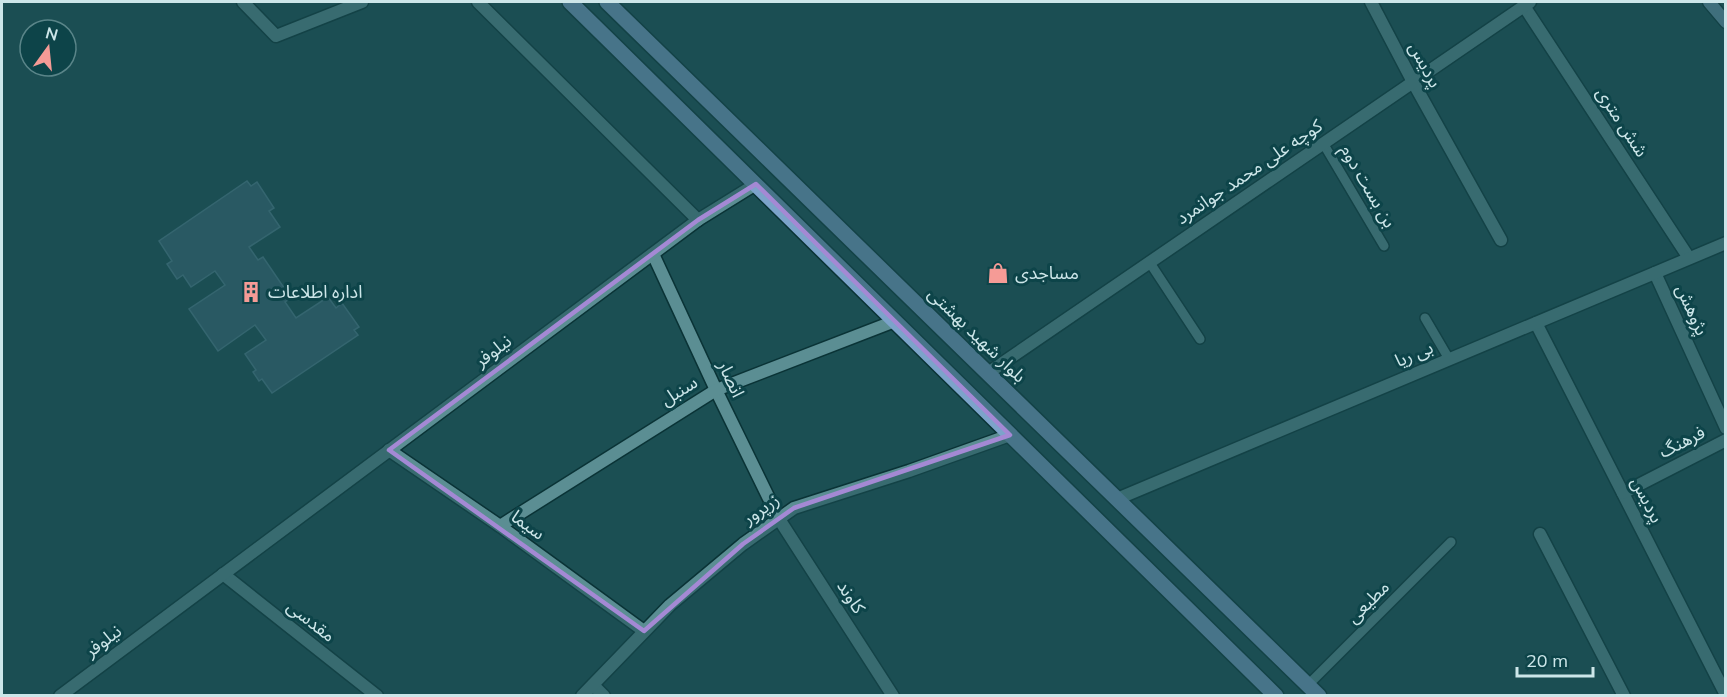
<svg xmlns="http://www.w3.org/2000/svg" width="1727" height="697" font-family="Mulish,'Noto Sans Arabic',sans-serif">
	<rect width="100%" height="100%" fill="#1b4f53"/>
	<path fill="#3a6676" stroke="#538090" stroke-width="1.5" d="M247 181 251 186 257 182 274 208 269 211 280 227 249 247 258 260 263 257 291 298 285 302 296 318 328 297 336 308 342 303 359 327 354 330 358 335 272 393 262 379 259 381 253 372 256 370 245 354 266 340 255 325 218 351 189 309 225 285 215 271 191 287 183 275 177 279 167 264 172 261 159 241Z"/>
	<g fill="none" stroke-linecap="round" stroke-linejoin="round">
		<defs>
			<g id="lane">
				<path d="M1323 143 1384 246"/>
				<path d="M1150 263 1200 339"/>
				<path d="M1425 318 1449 359"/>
				<path d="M1308 685 1451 542"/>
			</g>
			<g id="street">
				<path d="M243 2 276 36 362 2"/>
				<path d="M478 2 698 220"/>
				<path d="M1371 2 1413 82 1501 240"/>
				<path d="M1524 6 1689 258"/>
				<path d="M653 254 716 390 779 519 893 696"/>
				<path d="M1655 273 1726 428"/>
				<path d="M1536 323 1726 695"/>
				<path d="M988 373 1530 2"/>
				<path d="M389 450 500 526 644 631"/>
				<path d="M1623 493 1726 440"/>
				<path d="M1117 499 1726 243"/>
				<path d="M500 526 716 390 895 321"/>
				<path d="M1540 534 1624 696"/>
				<path d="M223 574 377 696"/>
				<path d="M593 685 604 696"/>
				<path d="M60 696 698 220 756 184"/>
				<path d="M582 696 670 605 743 544 794 508 909 471 1010 435"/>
			</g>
			<path id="secondary" d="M1709 2 1726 22"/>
			<g id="primary">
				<path d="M570 2 1276 696"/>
				<path d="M607 2 1319 696"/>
			</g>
		</defs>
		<use href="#lane" stroke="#0a3336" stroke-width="12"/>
		<use href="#street" stroke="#0a3336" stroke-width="15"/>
		<use href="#secondary" stroke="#0a3336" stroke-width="15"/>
		<use href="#primary" stroke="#0a3336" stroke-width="18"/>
		<use href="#lane" stroke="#5b8e93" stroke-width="9"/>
		<use href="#street" stroke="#5b8e93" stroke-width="12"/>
		<use href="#secondary" stroke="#6c98ae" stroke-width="12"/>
		<use href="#primary" stroke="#7ca3ca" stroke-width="15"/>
	</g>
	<path d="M0 0H1727V697H0ZM756 184 1010 435 794 508 743 544 644 631 389 450 698 220Z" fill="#1b4f53" fill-opacity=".55" fill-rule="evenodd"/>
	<path fill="none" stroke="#a489d4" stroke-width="4.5" stroke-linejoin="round" d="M756 184 1010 435 794 508 743 544 644 631 389 450 698 220Z"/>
	<defs>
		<symbol id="shop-bare" viewBox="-9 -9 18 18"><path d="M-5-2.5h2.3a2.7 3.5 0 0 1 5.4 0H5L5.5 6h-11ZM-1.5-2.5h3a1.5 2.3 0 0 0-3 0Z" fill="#f59b96" stroke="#0d4449" stroke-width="2.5" paint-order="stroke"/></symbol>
		<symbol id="building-bare" viewBox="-9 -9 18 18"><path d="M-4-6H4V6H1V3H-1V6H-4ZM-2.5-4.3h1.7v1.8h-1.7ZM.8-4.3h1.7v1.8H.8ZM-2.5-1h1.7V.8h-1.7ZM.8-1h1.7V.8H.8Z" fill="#f59b96" stroke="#0d4449" stroke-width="2.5" paint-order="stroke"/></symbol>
	</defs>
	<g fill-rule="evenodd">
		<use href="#shop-bare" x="983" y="258" width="30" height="30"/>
		<use href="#building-bare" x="236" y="277" width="30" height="30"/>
	</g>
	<g text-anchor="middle" stroke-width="6" stroke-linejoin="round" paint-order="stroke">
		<g font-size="18" fill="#cde6e9" stroke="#0d4449">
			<text transform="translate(1425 65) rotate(62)" y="6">پردیس</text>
			<text transform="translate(1622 122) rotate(57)" y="6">شش متری</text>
			<text transform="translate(1249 172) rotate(-34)" y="6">کوچه علی محمد جوانمرد</text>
			<text transform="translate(1368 186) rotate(60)" y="6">بن بست دوم</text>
			<text transform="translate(1692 310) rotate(66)" y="6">پژوهش</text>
			<text transform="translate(977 335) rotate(44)" y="6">بلوار شهید بهشتی</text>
			<text transform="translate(493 351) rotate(-37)" y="6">نیلوفر</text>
			<text transform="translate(1414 354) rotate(-23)" y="6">بی ریا</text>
			<text transform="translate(731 379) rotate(65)" y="6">انصار</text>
			<text transform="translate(679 391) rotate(-32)" y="6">سنبل</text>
			<text transform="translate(1682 442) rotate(-27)" y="6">فرهنگ</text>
			<text transform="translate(1647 500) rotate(63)" y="6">پردیس</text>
			<text transform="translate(761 509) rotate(-35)" y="6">زرپرور</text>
			<text transform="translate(528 525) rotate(36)" y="6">سیما</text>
			<text transform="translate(851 597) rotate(57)" y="6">کاوند</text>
			<text transform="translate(1368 602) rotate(-45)" y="6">مطیعی</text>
			<text transform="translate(311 621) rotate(38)" y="6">مقدسی</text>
			<text transform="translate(103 641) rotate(-37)" y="6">نیلوفر</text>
		</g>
		<g font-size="18" fill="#cde6e9" stroke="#0d4449" text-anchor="start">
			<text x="1015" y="279">مساجدی</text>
			<text x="268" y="298">اداره اطلاعات</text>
		</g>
	</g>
	<rect width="1727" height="697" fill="none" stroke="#cde6e9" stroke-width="6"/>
	<g transform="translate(48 48) rotate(15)"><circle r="28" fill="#0d4449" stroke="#5a8589" stroke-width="1.5"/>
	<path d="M0-4.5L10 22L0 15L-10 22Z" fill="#f59b96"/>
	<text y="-9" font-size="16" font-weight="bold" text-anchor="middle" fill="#cde6e9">N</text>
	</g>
	<path d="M1517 667v9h76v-9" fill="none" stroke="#cde6e9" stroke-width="3"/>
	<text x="1526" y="667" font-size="18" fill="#cde6e9" stroke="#0d4449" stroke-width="4.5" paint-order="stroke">20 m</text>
</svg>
